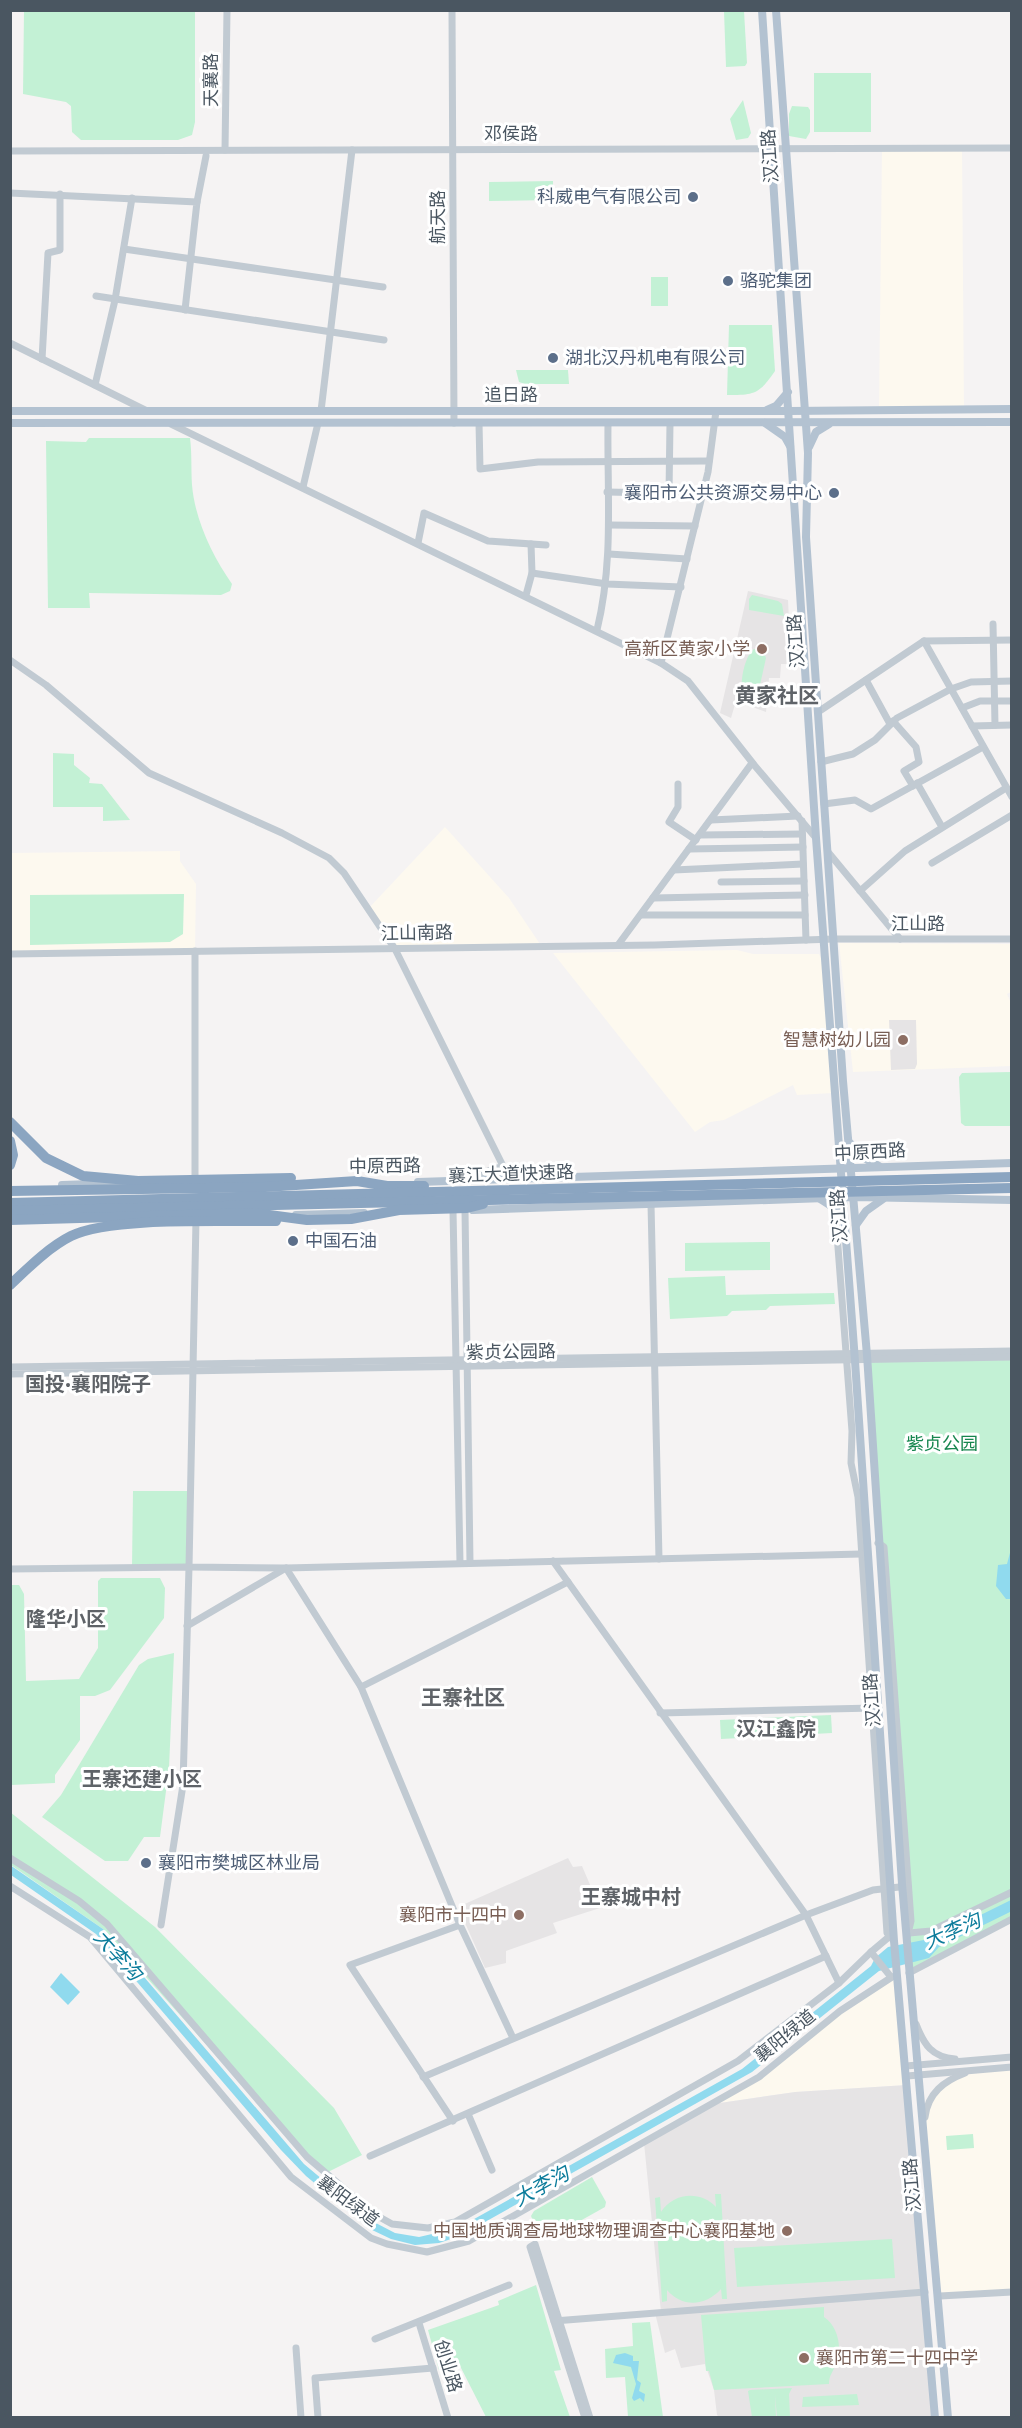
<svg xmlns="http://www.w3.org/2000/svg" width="1022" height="2428" font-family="Montserrat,'Noto Sans SC',sans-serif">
	<rect width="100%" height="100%" fill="#f5f3f3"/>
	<g fill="#fdf9ef">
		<path d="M882 148H962L964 410 879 411Z"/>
		<path d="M445 827 509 898 542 947 395 949 368 909Z"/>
		<path d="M180 851V861L196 884 195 951 11 954 10 853Z"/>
		<path d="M839 943 1011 944V992L1007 994 1011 1003V1066L853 1072Z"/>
		<path d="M737 950 753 954H819L822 960 833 1093 797 1095 793 1085 724 1120 710 1122 695 1132 553 953Z"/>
		<path d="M897 1975 907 2085 795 2092 713 2104 759 2077 840 2011Z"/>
		<path d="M1011 2067V2292L940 2296 924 2129 935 2091 973 2070Z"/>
	</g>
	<g fill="#e6e4e5">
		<path d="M748 591 788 600 791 664H781L780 678H769L766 712 736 701 731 718 720 713Z"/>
		<path d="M889 1020H916L917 1064 915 1069 891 1070Z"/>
		<path d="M568 1858 573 1867 582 1866 600 1908 553 1923 557 1933 506 1951V1963L485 1968 458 1907Z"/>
		<path d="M907 2085 935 2417 720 2418 717 2415 714 2390 705 2364 681 2368 675 2349 665 2353 655 2313 661 2312 644 2143 713 2104 795 2092Z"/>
	</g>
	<g fill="#c3f1d5">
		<path d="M24 11H195V122L192 135 178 140H81L72 132 71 106 66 102 23 94Z"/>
		<path d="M724 11H744L747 63 745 66 726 67Z"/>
		<rect x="814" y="73" width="57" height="59"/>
		<path d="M743 100 751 133 748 138 736 140 730 119Z"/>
		<path d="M792 106 808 107 810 110V132L806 139 789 136V114Z"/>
		<path d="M553 181V200L489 201V182Z"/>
		<rect x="651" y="277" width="17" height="29"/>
		<path d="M729 325H772L775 371C759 394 755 395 727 395Z"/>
		<path d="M516 370H568L569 384H525L519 382Z"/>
		<path d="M89 438H190C192 453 191 469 192 485 195 520 212 555 232 584L230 591 221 595 89 593 90 608H48L46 441 86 442Z"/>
		<path d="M752 595 778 601 782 604 784 616 749 610V599Z"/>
		<path d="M754 649 763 651 766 658 758 694 752 697 744 695C738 685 745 655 754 649Z"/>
		<path d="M53 753 74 754V765L90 778 89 783 102 784 130 820 103 821V807H53Z"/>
		<path d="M184 894 183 934 170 942 30 945V895Z"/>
		<path d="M1011 1072V1126H965L961 1123 959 1077 962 1073Z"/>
		<path d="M770 1242V1270L685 1271V1243Z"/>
		<path d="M725 1276 726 1295 834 1293 835 1304 770 1306 766 1310 732 1311 727 1316 670 1319 668 1278Z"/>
		<path d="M1011 1360V1919L909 1973 868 1361Z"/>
		<path d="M133 1491H191L189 1567H132Z"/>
		<path d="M101 1578H160L165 1588 164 1618 110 1690 95 1696H80V1740L55 1775V1783L11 1785V1585H19L24 1594 26 1681 79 1679 98 1648V1581Z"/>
		<path d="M174 1653 169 1768 160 1837H144L128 1861H105L42 1817 61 1795 139 1665 148 1659Z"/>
		<path d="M831 1715 832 1733 721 1739 720 1720Z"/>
		<path d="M10 1812 155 1927 334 2108 362 2155 326 2173 307 2157 103 1929 11 1865Z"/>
		<path d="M973 2134 974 2148 947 2150 946 2136Z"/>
		<path d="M592 2177 606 2202 605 2207 546 2240H541L531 2216 534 2211Z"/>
		<path d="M715 2194H721L727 2299H722L721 2289C706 2306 682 2308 667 2290V2301L662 2302 655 2198 660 2197 661 2212C673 2193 700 2190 716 2207Z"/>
		<path d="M892 2239 895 2278 737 2287 734 2248Z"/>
		<path d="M536 2285 561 2370 554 2371 570 2417H486L459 2364 439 2370 428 2330 499 2305 498 2301Z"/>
		<path d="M824 2307V2317C838 2326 842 2347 837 2362 834 2371 829 2374 829 2384L714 2390 709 2371H706L701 2315Z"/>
		<path d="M650 2322 663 2417H628L625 2377 606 2378 605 2349 633 2346 632 2323Z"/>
		<path d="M792 2388 789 2394 790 2417H777L775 2395 776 2417H752L748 2391 750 2390Z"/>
		<path d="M857 2394 859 2405 802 2407 803 2397Z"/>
	</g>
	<g fill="#90daee">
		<path d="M1011 1549V1599H1006L996 1586 998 1565 1007 1564Z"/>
		<path d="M10 1865 103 1929 304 2164 372 2221 395 2233 419 2237 458 2228 742 2069 871 1966 875 1958 888 1947 934 1938 1011 1900 1012 1911 939 1947 929 1958 879 1971 752 2072 460 2236 439 2243 415 2245 391 2239 370 2229 306 2176 281 2150 96 1934 11 1875Z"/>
		<path d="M61 1973 80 1992 68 2005 50 1987Z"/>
		<path d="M625 2353 633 2356V2361H639L637 2380 641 2383 639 2391 645 2394 644 2402 640 2398 634 2401 632 2398 636 2384 631 2367 613 2363 616 2355Z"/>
	</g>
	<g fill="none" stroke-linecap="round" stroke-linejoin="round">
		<g stroke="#c1cad2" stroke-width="7">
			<path d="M452 10 454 423"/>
			<path d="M225 150 227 10"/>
			<path d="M10 151 1012 148"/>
			<path d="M10 193 197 202 185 310"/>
			<path d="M197 202 206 156"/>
			<path d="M124 249 383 287"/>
			<path d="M96 296 384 340"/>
			<path d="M10 343 147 411"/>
			<path d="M42 359 48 253 60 250V194"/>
			<path d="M95 385 115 300 132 198"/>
			<path d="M321 411 352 150"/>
			<path d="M479 423 480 469 538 462 709 461"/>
			<path d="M171 424 661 663 688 681 755 766 816 838"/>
			<path d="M303 487 318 423"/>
			<path d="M607 492 702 494"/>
			<path d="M669 493 670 423"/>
			<path d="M609 525 695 526"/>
			<path d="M418 543 424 513 488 541 546 545"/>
			<path d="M609 554 687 559"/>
			<path d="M532 573 607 584 681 587"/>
			<path d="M526 595 532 573 531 544"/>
			<path d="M993 624 995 725"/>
			<path d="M597 630C614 560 607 494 608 423"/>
			<path d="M924 641 1012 640"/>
			<path d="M10 660 46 685 149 773 282 833 329 858 344 873 395 949 503 1166 467 1178"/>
			<path d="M661 663 708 472 716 411"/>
			<path d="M866 680 890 724"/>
			<path d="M962 708 980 701H1012"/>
			<path d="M818 712 924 641 1012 797"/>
			<path d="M893 721 916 747 919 762 904 771 913 786"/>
			<path d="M972 726 1012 725"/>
			<path d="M821 762 853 754 875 740 897 718 951 689 971 682 1012 681"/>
			<path d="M917 783 942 827"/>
			<path d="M678 784V807L669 822 696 840"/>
			<path d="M824 804 855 800 871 809 983 747"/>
			<path d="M711 820 798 816"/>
			<path d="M802 821 806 940"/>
			<path d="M700 835 802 834"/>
			<path d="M689 849 803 847"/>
			<path d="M828 852 900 939"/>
			<path d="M932 863 1012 815"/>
			<path d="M674 870 803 864"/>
			<path d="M721 882 804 881"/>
			<path d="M860 891 905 851 1006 788"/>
			<path d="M653 898 805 895"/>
			<path d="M641 915H805"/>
			<path d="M618 945 752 763"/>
			<path d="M195 951V1181"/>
			<path d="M10 954 655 945 834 939H1012"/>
			<path d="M651 1204 659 1559"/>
			<path d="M835 1208 852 1431 851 1463 858 1497 887 1933 894 1941"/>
			<path d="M453 1210 460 1563"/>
			<path d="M465 1210 470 1563"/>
			<path d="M196 1220 189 1567 286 1568 861 1554"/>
			<path d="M10 1367 1012 1351"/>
			<path d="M10 1374 1012 1357"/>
			<path d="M878 1543 884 1547 911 1921 907 1938"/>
			<path d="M553 1561 806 1915 839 1983"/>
			<path d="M10 1569 189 1567 183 1785 161 1925"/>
			<path d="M187 1626 286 1568 361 1687"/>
			<path d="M660 1713 874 1708"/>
			<path d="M10 1858 79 1901 107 1924 307 2157 374 2214 392 2224 428 2228 455 2222 738 2061 839 1983 871 1952 891 1977"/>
			<path d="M10 1886 90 1937 291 2177 371 2238 387 2244 427 2252 469 2241 759 2077 840 2011 892 1977"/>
			<path d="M460 1925 513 2038"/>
			<path d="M909 1933 931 1931 1012 1892"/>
			<path d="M871 1952 890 1936"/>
			<path d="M909 1973 1012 1919"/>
			<path d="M916 2024C924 2045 932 2057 955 2059"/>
			<path d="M906 2066 1012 2057"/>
			<path d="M907 2076 1012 2067"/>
			<path d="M423 2077 806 1915 873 1890 908 1886"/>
			<path d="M468 2114 492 2170"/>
			<path d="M925 2117C928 2093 944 2081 965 2073"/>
			<path d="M453 2121 350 1965 460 1925 361 1687 568 1582"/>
			<path d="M370 2156 826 1956"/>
			<path d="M940 2296 1012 2292"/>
			<path d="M554 2321 925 2292"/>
			<path d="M419 2323 448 2418"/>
			<path d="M375 2339 509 2285"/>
			<path d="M296 2348 301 2418"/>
			<path d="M318 2418 315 2378 433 2368"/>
			<path d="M585 2418 530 2247 535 2244 590 2418"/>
		</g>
		<g stroke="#b3c2d1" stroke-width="8">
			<path d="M762 10 816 838 855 1361 894 1941 935 2418"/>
			<path d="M776 10 808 453 806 537 843 1081 867 1355 902 1884 948 2418"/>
			<path d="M767 410 776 406 788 392"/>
			<path d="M10 411H790L1012 409"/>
			<path d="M10 423 1012 422"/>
			<path d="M765 423 785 437 790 446"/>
			<path d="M809 447 816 432 829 424"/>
			<path d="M850 1143 860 1156 879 1166"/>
			<path d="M418 1182 1012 1163"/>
			<path d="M62 1185 121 1183"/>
			<path d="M820 1199 842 1213 843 1218"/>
			<path d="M473 1210 854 1197 1012 1200"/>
			<path d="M296 1215 364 1213"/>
			<path d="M856 1225 866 1211 883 1199"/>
		</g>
		<g stroke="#8ba5c1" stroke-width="10">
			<path d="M10 1122 46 1158 83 1176 138 1181 291 1178"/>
			<path d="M10 1141 13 1155 10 1165"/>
			<path d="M10 1191 265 1187 357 1181 387 1186H424"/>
			<path d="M10 1203 1012 1177"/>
			<path d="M10 1211 1012 1188"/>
			<path d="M10 1220 254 1213 307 1220 351 1219 399 1210 467 1208 483 1204"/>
			<path d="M10 1285C28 1268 49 1247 71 1236 111 1216 228 1222 276 1221"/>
		</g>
	</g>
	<g fill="#5c6f8a" stroke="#fff" stroke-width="2">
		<circle cx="693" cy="197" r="6"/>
		<circle cx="728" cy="281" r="6"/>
		<circle cx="553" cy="358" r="6"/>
		<circle cx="834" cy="493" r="6"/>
		<circle cx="293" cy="1241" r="6"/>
		<circle cx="146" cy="1863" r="6"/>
	</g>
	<g fill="#8d6e63" stroke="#fff" stroke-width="2">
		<circle cx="762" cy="649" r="6"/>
		<circle cx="903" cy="1040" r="6"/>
		<circle cx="519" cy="1915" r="6"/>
		<circle cx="787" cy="2231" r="6"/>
		<circle cx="804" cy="2358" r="6"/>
	</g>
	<g text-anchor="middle" stroke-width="6" stroke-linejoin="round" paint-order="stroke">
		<g font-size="18" fill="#4a5661" stroke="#fff">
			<text transform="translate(211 80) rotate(-90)" y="6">天襄路</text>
			<text x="511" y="140">邓侯路</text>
			<text transform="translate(770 156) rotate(-94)" y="6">汉江路</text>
			<text transform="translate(438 217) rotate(-90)" y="6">航天路</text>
			<text x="511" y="401">追日路</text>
			<text transform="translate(796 641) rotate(-94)" y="6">汉江路</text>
			<text x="918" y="930">江山路</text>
			<text transform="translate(417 933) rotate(-1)" y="6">江山南路</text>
			<text transform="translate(870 1152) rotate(-3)" y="6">中原西路</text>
			<text transform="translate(385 1166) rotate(-1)" y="6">中原西路</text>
			<text transform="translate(511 1174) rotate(-2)" y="6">襄江大道快速路</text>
			<text transform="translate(839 1216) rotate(-94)" y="6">汉江路</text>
			<text transform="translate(511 1352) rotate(-1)" y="6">紫贞公园路</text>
			<text transform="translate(872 1700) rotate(-94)" y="6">汉江路</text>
			<text transform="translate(785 2036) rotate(-39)" y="6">襄阳绿道</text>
			<text transform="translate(912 2185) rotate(-95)" y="6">汉江路</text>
			<text transform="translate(348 2201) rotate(37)" y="6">襄阳绿道</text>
			<text transform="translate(448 2366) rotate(73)" y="6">创业路</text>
		</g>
		<g font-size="18" fill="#4e5e75" stroke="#fff" text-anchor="start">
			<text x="681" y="203" text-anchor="end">科威电气有限公司</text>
			<text x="740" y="287">骆驼集团</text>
			<text x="565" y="364">湖北汉丹机电有限公司</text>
			<text x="822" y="499" text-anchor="end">襄阳市公共资源交易中心</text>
			<text x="305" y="1247">中国石油</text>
			<text x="158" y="1869">襄阳市樊城区林业局</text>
		</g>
		<g font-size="18" fill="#785e54" stroke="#fff" text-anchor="end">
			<text x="750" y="655">高新区黄家小学</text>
			<text x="891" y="1046">智慧树幼儿园</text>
			<text x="507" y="1921">襄阳市十四中</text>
			<text x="775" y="2237">中国地质调查局地球物理调查中心襄阳基地</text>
			<text x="816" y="2364" text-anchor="start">襄阳市第二十四中学</text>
		</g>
		<g font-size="18" fill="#17864f" stroke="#fff">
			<text x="942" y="1450">紫贞公园</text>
		</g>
		<g font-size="20" font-weight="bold" fill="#5f6368" stroke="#fff">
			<text x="88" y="1391">国投·襄阳院子</text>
			<text x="66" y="1626">隆华小区</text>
			<text x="776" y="1736">汉江鑫院</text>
			<text x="142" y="1786">王寨还建小区</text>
			<text x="631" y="1904">王寨城中村</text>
		</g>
		<g font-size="20" font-style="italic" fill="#0c7c9b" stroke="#fff">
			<text transform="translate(952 1931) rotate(-24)" y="7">大李沟</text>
			<text transform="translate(118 1955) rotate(48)" y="7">大李沟</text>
			<text transform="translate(541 2186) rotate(-29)" y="7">大李沟</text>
		</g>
		<g font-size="21" font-weight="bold" fill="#5f6368" stroke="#fff">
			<text x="777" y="703">黄家社区</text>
			<text x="463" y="1705">王寨社区</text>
		</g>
	</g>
	<rect width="1022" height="2428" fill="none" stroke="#4a5661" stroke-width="24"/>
</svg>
